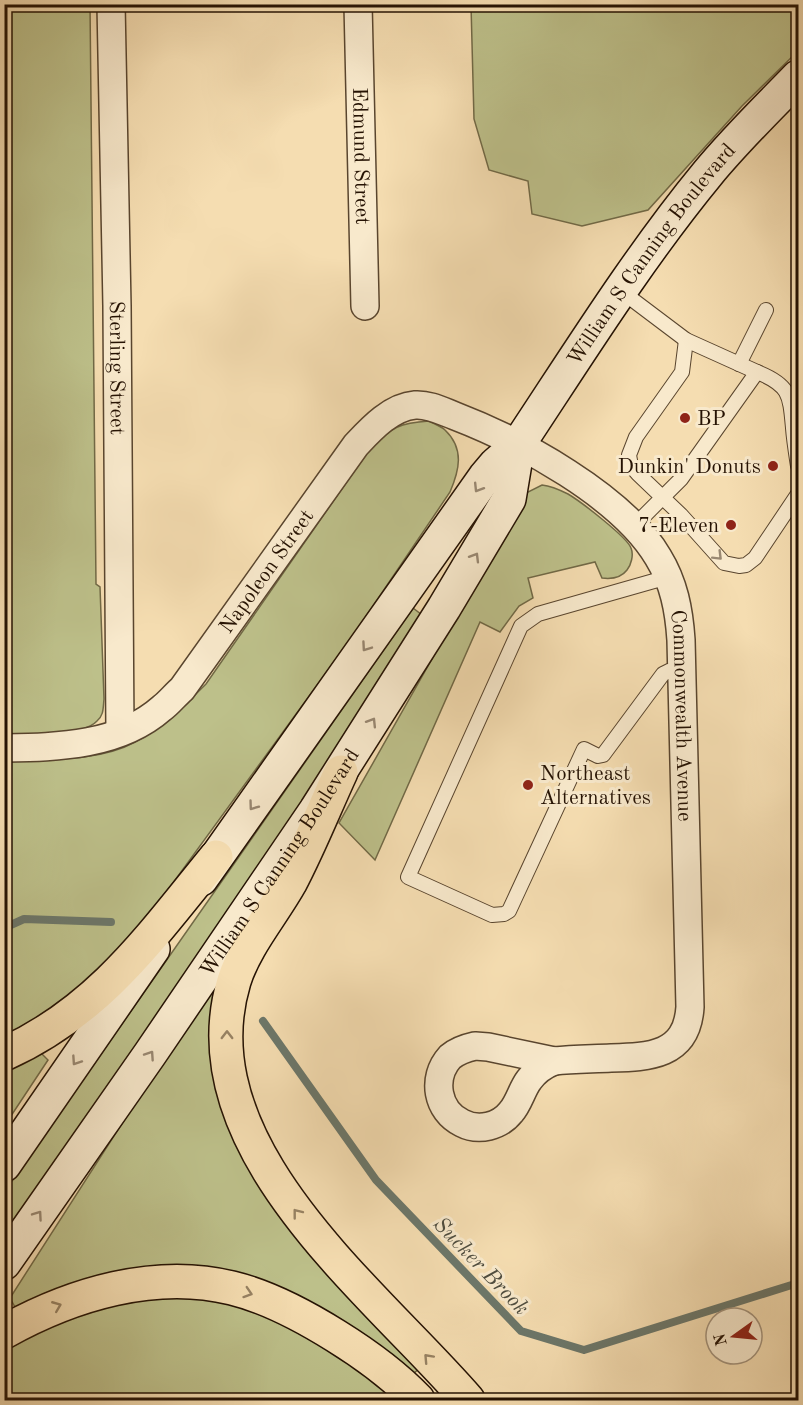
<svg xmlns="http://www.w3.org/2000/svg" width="803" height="1405" font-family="'Old Standard TT',serif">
	<rect width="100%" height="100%" fill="#f5ddb1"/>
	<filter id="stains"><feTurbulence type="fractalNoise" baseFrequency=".00333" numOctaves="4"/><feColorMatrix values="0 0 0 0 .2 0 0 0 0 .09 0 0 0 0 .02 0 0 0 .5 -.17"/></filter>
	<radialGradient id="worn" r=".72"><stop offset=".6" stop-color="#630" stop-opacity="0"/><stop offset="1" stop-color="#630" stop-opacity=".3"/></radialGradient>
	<g fill="#bdc08a" stroke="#716946" stroke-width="1.5">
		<path d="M5 5H90L96 584 100 587 104 699C103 708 104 715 97 721 82 737 26 735 5 735Z"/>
		<path d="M471 5H798V51L742 106 648 210 582 226 532 214 528 181 489 170 474 119Z"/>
		<path d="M429 421C434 424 441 426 445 430 465 449 459 471 450 492L350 640 154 909 98 975 47 1014 5 1038 4 761C45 759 99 762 135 742 162 728 185 705 206 684L371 447C393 427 399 423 429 421Z"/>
		<path d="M542 485C551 486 560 490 568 494 580 501 627 537 631 548 634 555 631 565 627 570 621 578 610 579 602 578L595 562 528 578 533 598 519 606 500 632 480 622 375 860 339 823 526 493Z"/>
		<path d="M413 608 422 615 308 798 5 1236V1191Z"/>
		<path d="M207 991 217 995 221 1092 422 1366 413 1374 267 1284 27 1303 15 1307 10 1298Z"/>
		<path d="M40 1052 48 1060 5 1125V1067Z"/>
		<path d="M195 1294 289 1322 401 1400H5L4 1348 95 1303Z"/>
	</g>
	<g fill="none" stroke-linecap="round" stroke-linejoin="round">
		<g stroke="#6c776a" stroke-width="8">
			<path d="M4 928 24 919 111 922"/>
			<path d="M263 1021 376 1180 521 1331 584 1350 798 1283"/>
		</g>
		<defs>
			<g id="service">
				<path d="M621 291 686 340 757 372 681 479 634 526"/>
				<path d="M686 340 682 372 636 437 629 455 631 466 638 474 681 515 724 563 739 566 746 565 755 558 798 494"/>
				<path d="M739 364 766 310"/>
				<path d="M757 372C790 385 790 395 793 428 794 441 796 453 798 466"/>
				<path d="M668 577 538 614 521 626 408 877 492 915 504 914 509 911 584 749 598 756 603 755 663 674 669 671 682 669"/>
			</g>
			<g id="minor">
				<path id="s1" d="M111 4 117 306 120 732"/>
				<path id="s2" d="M358 4 365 306"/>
				<path id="s3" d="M4 748C59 747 119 746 162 708 169 703 175 695 182 689L356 445C371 429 391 407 415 405 429 404 442 411 455 416 520 441 622 496 658 557 674 583 679 610 681 640L690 1007C687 1056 649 1057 611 1058 592 1059 573 1059 554 1061"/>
				<path d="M475 1046 488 1047 554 1061C544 1065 536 1070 529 1080 522 1089 519 1103 511 1112 500 1126 479 1132 462 1123 437 1111 431 1078 450 1057 457 1051 466 1048 475 1046Z"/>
			</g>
			<g id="secondary">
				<path id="s4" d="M201 879 485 477 496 464 518 445C579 353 638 258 708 173 736 139 768 108 798 77"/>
				<path d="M4 1165 153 949"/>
				<path id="s5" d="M4 1263 150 1054 316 810 444 608 509 499 518 445"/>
			</g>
			<g id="motorway">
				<path d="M341 772C324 809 309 847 290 883 272 915 245 946 234 981 184 1147 374 1291 468 1400"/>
				<path d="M4 1054C100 1011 152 935 216 857"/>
				<path d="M4 1332C72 1294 155 1269 232 1288 269 1297 304 1316 336 1336 365 1354 394 1375 418 1400"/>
			</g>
		</defs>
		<use href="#service" stroke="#59452e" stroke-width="16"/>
		<use href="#minor" stroke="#59452e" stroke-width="30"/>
		<use href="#secondary" stroke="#251203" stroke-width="36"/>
		<use href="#motorway" stroke="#251203" stroke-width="36"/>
		<use href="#service" stroke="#f8e9cc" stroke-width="14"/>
		<use href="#minor" stroke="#f8e9cc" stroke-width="27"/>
		<use href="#secondary" stroke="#f8e9cc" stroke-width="33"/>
		<use href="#motorway" stroke="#f5ddb1" stroke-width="33"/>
	</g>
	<defs><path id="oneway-chevron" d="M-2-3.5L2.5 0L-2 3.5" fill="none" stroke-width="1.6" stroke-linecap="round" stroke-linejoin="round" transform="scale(1.5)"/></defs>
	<g stroke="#998872">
		<use href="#oneway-chevron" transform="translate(478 488) rotate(122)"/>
		<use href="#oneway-chevron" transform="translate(718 556) rotate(45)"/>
		<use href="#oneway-chevron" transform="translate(475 557) rotate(-59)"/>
		<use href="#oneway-chevron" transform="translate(366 647) rotate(125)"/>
		<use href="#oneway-chevron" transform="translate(372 722) rotate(-58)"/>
		<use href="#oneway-chevron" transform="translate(253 806) rotate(126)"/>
		<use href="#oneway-chevron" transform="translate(150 1055) rotate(-56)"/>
		<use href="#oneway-chevron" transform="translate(76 1061) rotate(124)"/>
		<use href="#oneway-chevron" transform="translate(38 1215) rotate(-55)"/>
	</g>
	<g stroke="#978263">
		<use href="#oneway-chevron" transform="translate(227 1035) rotate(-90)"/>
		<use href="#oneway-chevron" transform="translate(297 1213) rotate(-128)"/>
		<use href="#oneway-chevron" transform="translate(248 1293) rotate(18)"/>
		<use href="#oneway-chevron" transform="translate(57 1306) rotate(-22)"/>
		<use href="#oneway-chevron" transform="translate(428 1358) rotate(-133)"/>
	</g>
	<g fill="#8f2418" stroke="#f8e9cc" stroke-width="2">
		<circle cx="685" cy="418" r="6"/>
		<circle cx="773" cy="466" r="6"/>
		<circle cx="731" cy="525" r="6"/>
		<circle cx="528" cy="785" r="6"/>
	</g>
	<g text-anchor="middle" stroke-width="6" stroke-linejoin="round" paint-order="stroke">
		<g font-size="21" fill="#251203" stroke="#f8e9cc">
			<text dy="7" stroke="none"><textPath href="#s2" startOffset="152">Edmund Street</textPath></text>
			<text dy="7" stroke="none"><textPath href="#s4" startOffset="771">William S Canning Boulevard</textPath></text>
			<text dy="7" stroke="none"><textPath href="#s1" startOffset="364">Sterling Street</textPath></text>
			<text dy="7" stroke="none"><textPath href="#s3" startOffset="339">Napoleon Street</textPath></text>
			<text dy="7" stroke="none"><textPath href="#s3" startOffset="1022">Commonwealth Avenue</textPath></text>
			<text dy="7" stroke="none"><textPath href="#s5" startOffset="486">William S Canning Boulevard</textPath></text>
		</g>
		<g font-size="21" fill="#251203" stroke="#f8e9cc" text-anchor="start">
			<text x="697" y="425">BP</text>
			<text x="761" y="473" text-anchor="end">Dunkin' Donuts</text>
			<text x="719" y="532" text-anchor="end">7-Eleven</text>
			<text x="540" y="780">Northeast<tspan x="540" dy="24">Alternatives</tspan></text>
		</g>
		<g font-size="22" font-style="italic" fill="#4f4d3f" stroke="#f8e9cc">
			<text transform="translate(482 1265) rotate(46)" y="8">Sucker Brook</text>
		</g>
	</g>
	<rect width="803" height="1405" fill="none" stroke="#f5ddb1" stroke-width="24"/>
	<rect x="6" y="6" width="791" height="1393" fill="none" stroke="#251203" stroke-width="3"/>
	<rect x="12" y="12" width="779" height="1381" fill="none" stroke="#251203" stroke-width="1.5"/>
	<g transform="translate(734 1336) rotate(255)"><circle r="28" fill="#f8e9cc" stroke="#a4937c" stroke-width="1.5"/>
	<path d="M0-4.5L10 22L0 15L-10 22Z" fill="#8f2418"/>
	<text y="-9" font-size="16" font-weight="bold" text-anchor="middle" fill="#251203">N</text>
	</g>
	<rect width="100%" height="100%" filter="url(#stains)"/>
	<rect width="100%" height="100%" fill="url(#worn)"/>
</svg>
